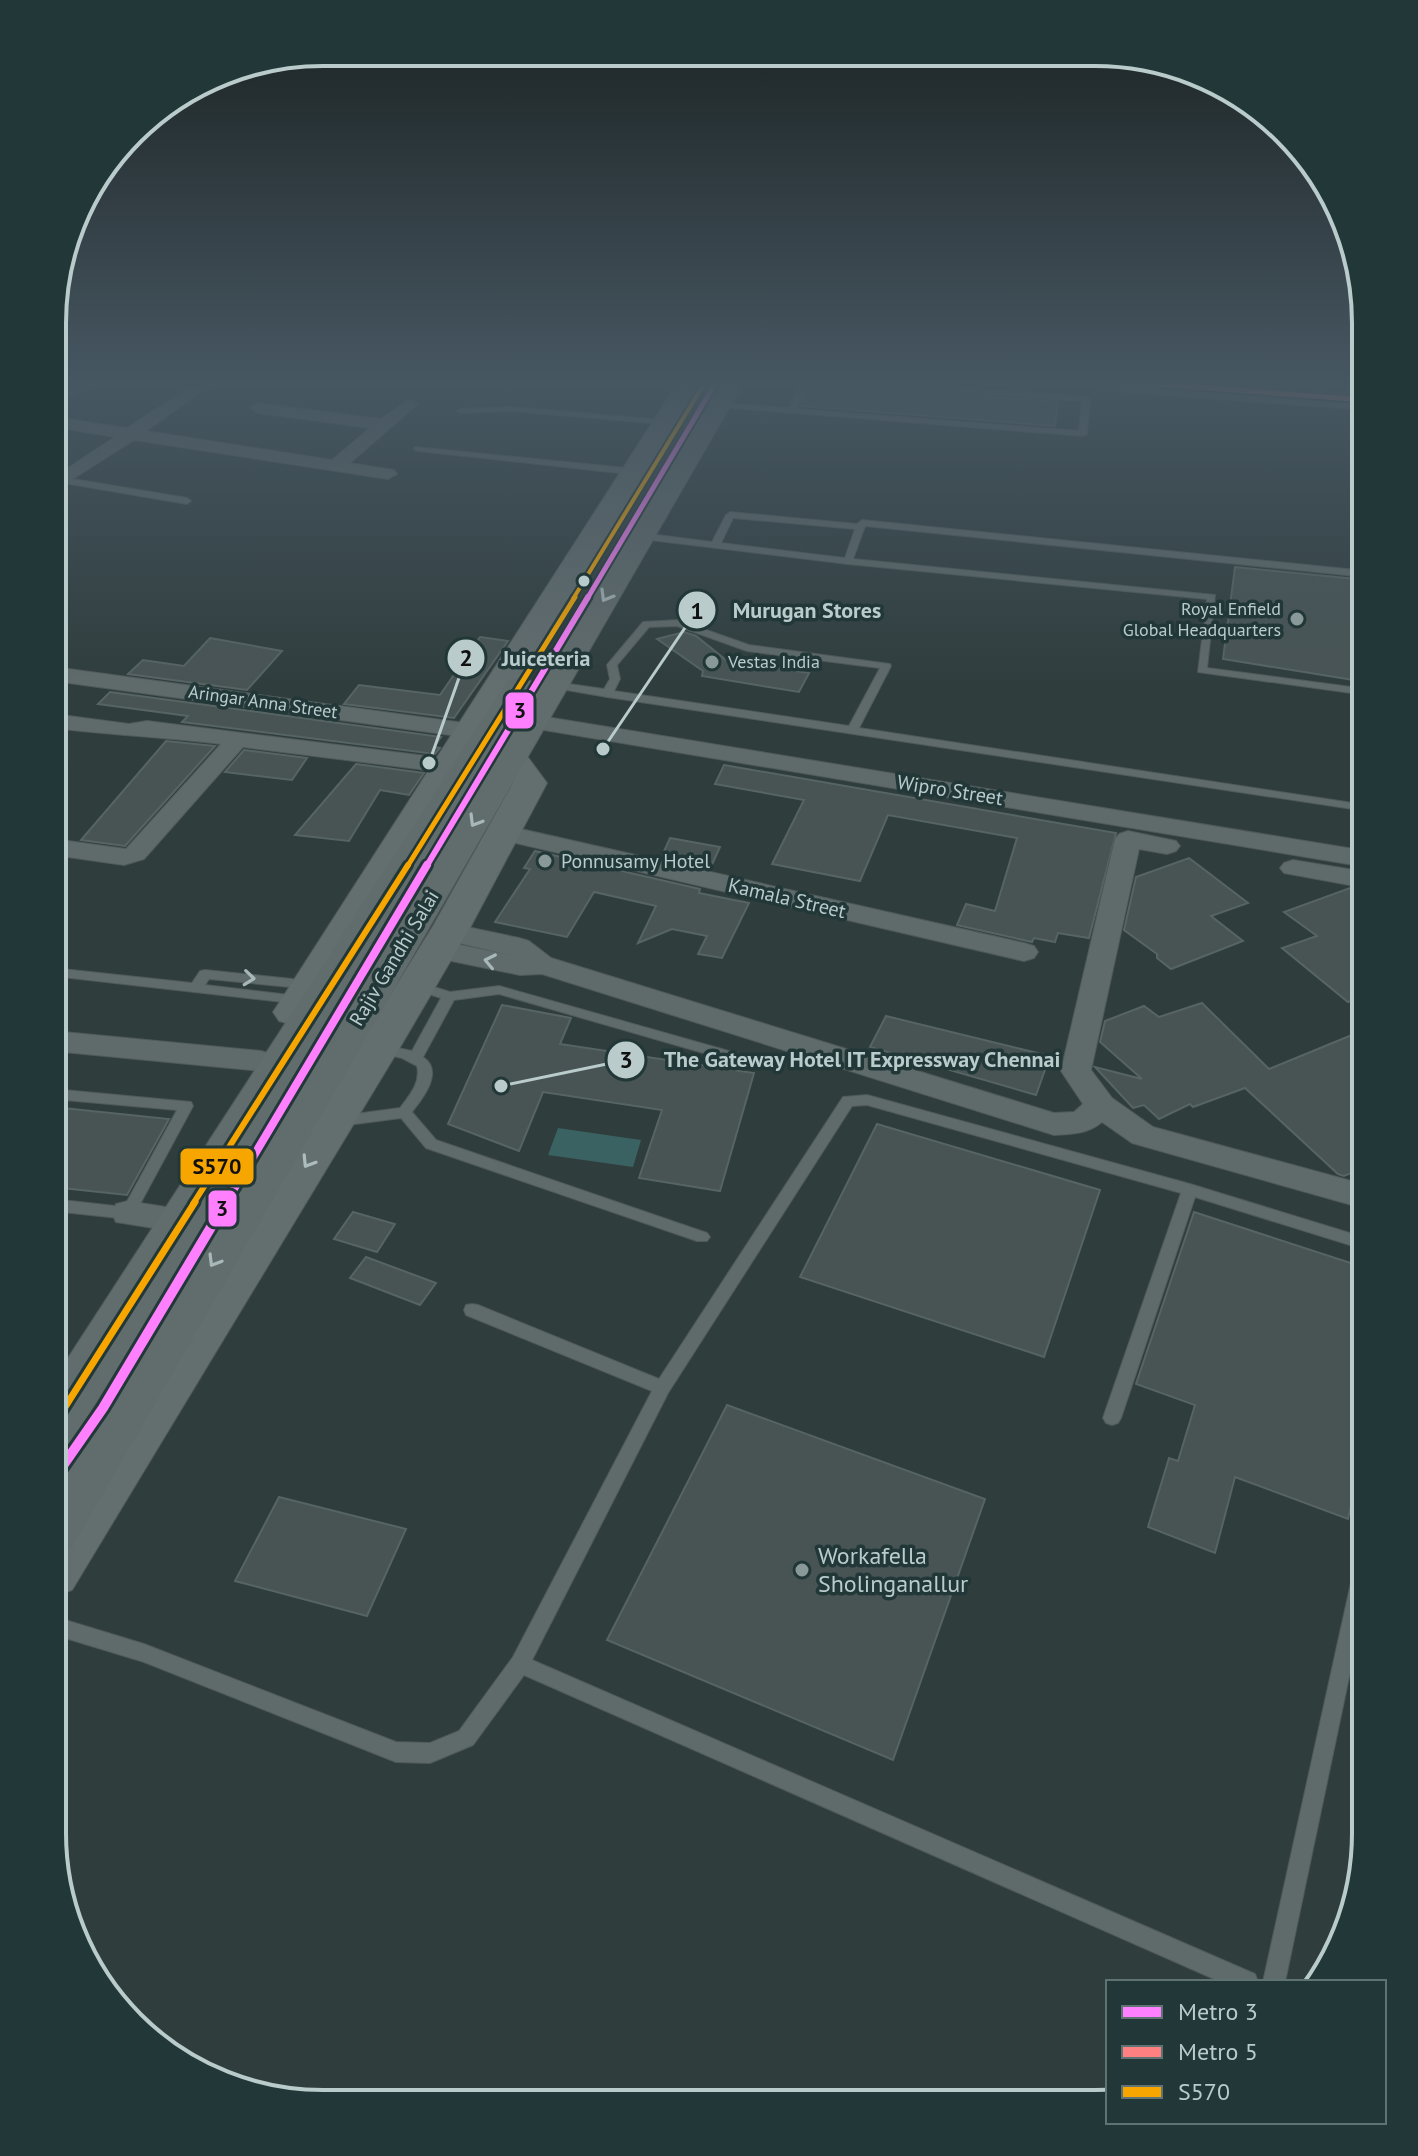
<svg xmlns="http://www.w3.org/2000/svg" width="1418" height="2156" font-family="'PT Sans',sans-serif">
	<rect width="100%" height="100%" fill="#2f3d3d"/>
	<path fill="#3a6262" d="M558 1128 641 1140 633 1167 548 1155Z"/>
	<g fill="#485454" stroke="#576464" stroke-width="2">
		<path d="M810 384H856L878 389 1058 402 1055 426 801 406Z"/>
		<path d="M1235 567 1366 580V682L1223 659Z"/>
		<path d="M684 632 696 636 726 660 809 673 799 692 702 676 703 671 657 639Z"/>
		<path d="M480 637 508 641 454 718 344 704 359 685 440 695Z"/>
		<path d="M210 638 282 651 247 690 128 674 143 660 184 666Z"/>
		<path d="M110 692 441 737 434 747 440 748 435 754 182 722 188 716 98 704Z"/>
		<path d="M166 741 215 746 125 846 81 840Z"/>
		<path d="M244 750 307 758 292 780 225 772Z"/>
		<path d="M356 764 424 773 409 795 380 790 349 841 295 835Z"/>
		<path d="M724 765 1116 833 1089 938 1058 933 1055 942 1034 938 1032 942 957 925 966 904 995 911 1017 838 888 815 860 881 772 864 804 800 715 784Z"/>
		<path d="M670 838 720 847 710 869 661 858Z"/>
		<path d="M535 851 700 889 699 893 749 903 722 958 698 954 707 936 672 929 638 943 656 906 594 892 567 937 495 922 530 869 524 868Z"/>
		<path d="M1189 858 1248 903 1211 916 1243 941 1171 969 1157 958V954L1124 930 1136 877Z"/>
		<path d="M1350 888 1366 896V995L1348 1002 1282 948 1317 936 1284 912Z"/>
		<path d="M1202 1003 1269 1069 1352 1035 1366 1046V1167L1344 1176 1338 1174 1245 1088 1193 1107 1190 1104 1159 1119 1144 1105 1133 1108 1095 1067 1142 1079 1100 1042 1105 1021 1144 1006 1159 1017Z"/>
		<path d="M502 1005 571 1018 560 1044 754 1073 720 1191 639 1178 662 1110 543 1092 519 1151 448 1124Z"/>
		<path d="M886 1016 1050 1056 1036 1095 870 1047Z"/>
		<path d="M53 1107 169 1119 127 1195 53 1187Z"/>
		<path d="M877 1124 1100 1190 1044 1357 800 1277Z"/>
		<path d="M353 1212 395 1224 377 1252 334 1239Z"/>
		<path d="M1194 1212 1366 1268V1438L1348 1519 1235 1477 1215 1553 1148 1527 1169 1458 1178 1461 1195 1405 1136 1384Z"/>
		<path d="M366 1257 436 1283 420 1305 350 1278Z"/>
		<path d="M727 1405 985 1499 893 1760 607 1640Z"/>
		<path d="M279 1497 406 1529 367 1616 235 1581Z"/>
	</g>
	<g fill="none" stroke-linecap="round" stroke-linejoin="round">
		<defs>
			<g id="lane">
				<path d="M799 384H807L797 409 1079 431 1082 401 878 386 874 384H907L1086 397 1090 399 1087 434 1083 436 719 407 715 405 719 403 790 408Z"/>
				<path d="M511 407 664 420 668 422 664 424 511 411 461 413 457 411 461 409Z"/>
				<path d="M415 447 637 469 641 472 637 475 418 451 414 449Z"/>
				<path d="M61 477 187 498 191 501 187 504 58 482V478Z"/>
				<path d="M730 512 857 524 862 520 1366 571V577L865 526 853 559 1215 595 1207 668 1366 689V695L1198 672 1207 599 848 564 642 539 637 536 642 533 712 542 726 515ZM733 518 855 529 845 558 721 543Z"/>
				<path d="M678 620 749 645 890 664 891 666 859 728 1366 805V811L607 697 555 688 550 685 555 682 604 689 610 679 607 665 643 622ZM677 626 747 651 880 668 849 726 614 691 620 679 617 665 649 627Z"/>
				<path d="M54 859 59 862V881L53 885Z"/>
				<path d="M53 968 192 983 200 971 205 970 311 981 318 985 311 989 209 979 205 985 306 997 308 1000 306 1003 301 1004 53 976Z"/>
				<path d="M415 981 450 992 499 986 757 1059 759 1062 752 1067 499 994 454 1000 423 1057C444 1071 424 1097 412 1112L436 1140 707 1233 710 1237 707 1241H697L426 1148 401 1118 340 1126 335 1125 333 1121 335 1117 340 1116 400 1108C410 1095 421 1082 417 1066L402 1058 374 1052 372 1049 379 1044 412 1051 441 998 410 988 408 985Z"/>
				<path d="M53 1089 191 1102 193 1106 133 1217 128 1219 53 1211V1199L124 1207 177 1110 53 1099Z"/>
				<path d="M867 1095 1190 1184 1366 1238V1250L1195 1197 1121 1418 1118 1423 1112 1425 1106 1423 1103 1418 1181 1193 867 1105 852 1106 668 1393 532 1660 1255 1974 1258 1982H1221L524 1675 473 1745 430 1763 396 1762 144 1662 52 1634V1616L144 1644 396 1742 430 1743 459 1731 513 1657 652 1391 466 1315 464 1310 466 1305 472 1304 478 1305 659 1379 843 1097Z"/>
				<path d="M1365 1552V1601L1285 1982H1263L1356 1560 1358 1554Z"/>
			</g>
			<g id="street">
				<path d="M72 384H91L54 407V395Z"/>
				<path d="M194 384H213L146 431 332 460 370 428 258 413 250 408 258 403 381 419 410 399 418 404 350 463 394 470 397 474 388 479 134 440 54 491V477L115 437 54 427V417L127 428Z"/>
				<path d="M54 667 472 724 480 726 484 731 480 736 472 738 54 681Z"/>
				<path d="M54 714 129 724 147 721 450 759 458 761 462 766 458 771 450 773 243 747 144 859 124 865 54 855V839L126 849 221 744C164 737 110 735 54 728Z"/>
				<path d="M534 715 1366 851V867L526 727 522 722 526 717Z"/>
				<path d="M503 825 1024 943 1034 946 1038 952 1034 958 1024 961 494 838 490 833 494 828Z"/>
				<path d="M1128 831 1176 841 1180 846 1176 851 1167 854 1139 849 1091 1070 1112 1098 1153 1127 1366 1185V1209L1132 1143 1102 1122C1088 1134 1072 1134 1054 1135L542 974 520 975 437 958 427 955 423 949 427 943 437 940 513 956 438 938 434 932 438 926 448 923 519 938 529 941 551 958 1054 1113 1074 1112 1083 1104 1061 1071 1115 839 1119 834Z"/>
				<path d="M1293 860 1366 872V888L1284 873 1280 868 1284 863Z"/>
				<path d="M53 1031 261 1051 271 1054 276 1061 271 1068 261 1071 53 1051Z"/>
				<path d="M128 1201 172 1208 176 1217 172 1226 160 1229 116 1222 112 1213 116 1204Z"/>
			</g>
			<g id="secondary">
				<path d="M677 384H701L307 1021 293 1025 279 1021 273 1012 279 1003Z"/>
				<path d="M512 749 524 752 547 783 471 926 399 1049 72 1590 52 1597V1523L363 1039 433 926 513 783 495 759 500 752Z"/>
			</g>
			<g id="primary">
				<path d="M719 384H743L72 1547 52 1554 53 1477 495 759Z"/>
				<path d="M1097 384H1205L1366 396V410L1109 391 1100 389Z"/>
				<path d="M519 678 531 681 535 688 72 1442 53 1449V1381L503 688 507 681Z"/>
			</g>
		</defs>
		<use href="#lane" stroke="#4f5959" stroke-width="2"/>
		<use href="#street" stroke="#4f5959" stroke-width="2"/>
		<use href="#secondary" stroke="#4f5959" stroke-width="2"/>
		<use href="#primary" stroke="#4d5859" stroke-width="2"/>
		<use href="#lane" fill="#5f6a6a" fill-rule="evenodd"/>
		<use href="#street" fill="#5f6a6a" fill-rule="evenodd"/>
		<use href="#secondary" fill="#636e6f" fill-rule="evenodd"/>
		<use href="#primary" fill="#616c6c" fill-rule="evenodd"/>
		<defs>
			<path id="bus-1-far3" d="M573 599 704 384"/>
			<path id="bus-1-far2" d="M407 867 575 597"/>
			<path id="bus-1-far1" d="M193 1204 408 865"/>
			<path id="bus-1" d="M53 1426 195 1202"/>
		</defs>
		<use href="#bus-1-far3" stroke="#223838" stroke-width="8"/>
		<use href="#bus-1-far2" stroke="#223838" stroke-width="10"/>
		<use href="#bus-1-far1" stroke="#223838" stroke-width="12"/>
		<use href="#bus-1" stroke="#223838" stroke-width="13"/>
		<use href="#bus-1-far3" stroke="#f7a600" stroke-width="4"/>
		<use href="#bus-1-far2" stroke="#f7a600" stroke-width="5"/>
		<use href="#bus-1-far1" stroke="#f7a600" stroke-width="6"/>
		<use href="#bus-1" stroke="#f7a600" stroke-width="7"/>
		<defs>
			<path id="metro-1-far3" d="M587 599 715 384"/>
			<path id="metro-1-far2" d="M426 867 588 597"/>
			<path id="metro-1-far1" d="M225 1204 427 865"/>
			<path id="metro-1" d="M53 1480 103 1408 226 1202"/>
			<path id="metro-2" d="M1156 384 1366 400"/>
		</defs>
		<use href="#metro-1-far3" stroke="#223838" stroke-width="9"/>
		<use href="#metro-1-far2" stroke="#223838" stroke-width="11"/>
		<use href="#metro-1-far1" stroke="#223838" stroke-width="14"/>
		<use href="#metro-1" stroke="#223838" stroke-width="16"/>
		<use href="#metro-2" stroke="#223838" stroke-width="9"/>
		<use href="#metro-1-far3" stroke="#ff80ff" stroke-width="5"/>
		<use href="#metro-1-far2" stroke="#ff80ff" stroke-width="6"/>
		<use href="#metro-1-far1" stroke="#ff80ff" stroke-width="8"/>
		<use href="#metro-1" stroke="#ff80ff" stroke-width="10"/>
		<use href="#metro-2" stroke="#ff8080" stroke-width="5"/>
	</g>
	<defs><path id="oneway-chevron" d="M-2-3.5L2.5 0L-2 3.5" fill="none" stroke-width="1.6" stroke-linecap="round" stroke-linejoin="round" transform="scale(2)"/></defs>
	<g stroke="#a8b8b9">
		<use href="#oneway-chevron" transform="translate(606 596) rotate(120)"/>
		<use href="#oneway-chevron" transform="translate(475 821) rotate(121)"/>
		<use href="#oneway-chevron" transform="translate(214 1261) rotate(121)"/>
	</g>
	<g stroke="#a8b8b8">
		<use href="#oneway-chevron" transform="translate(490 961) rotate(-168)"/>
		<use href="#oneway-chevron" transform="translate(249 978) rotate(6)"/>
	</g>
	<use stroke="#adbdbe" href="#oneway-chevron" transform="translate(308 1162) rotate(122)"/>
	<linearGradient id="sky" x2="0" y2="1"><stop stop-color="#1a2222"/><stop offset="0.56" stop-color="#475762"/><stop offset="1" stop-color="#475762" stop-opacity="0"/></linearGradient>
	<rect width="1418" height="686" fill="url(#sky)"/>
	<circle fill="#bacbcc" stroke="#223838" stroke-width="3" cx="584" cy="581" r="7"/>
	<g fill="#89999a" stroke="#223838" stroke-width="3">
		<circle cx="1297" cy="619" r="8"/>
		<circle cx="712" cy="662" r="8"/>
		<circle cx="545" cy="861" r="8"/>
		<circle cx="802" cy="1570" r="8"/>
	</g>
	<g text-anchor="middle" stroke-width="7" stroke-linejoin="round" paint-order="stroke">
		<g font-size="18" fill="#bacbcc" stroke="#223838" text-anchor="end">
			<text x="1281" y="615">Royal Enfield<tspan x="1281" dy="21">Global Headquarters</tspan></text>
			<text x="728" y="668" text-anchor="start">Vestas India</text>
		</g>
		<g font-size="18" fill="#bacbcc" stroke="#223838">
			<text transform="translate(263 702) rotate(8)" y="6">Aringar Anna Street</text>
		</g>
		<g font-size="20" fill="#bacbcc" stroke="#223838">
			<text transform="translate(950 790) rotate(9)" y="7">Wipro Street</text>
			<text transform="translate(787 898) rotate(13)" y="7">Kamala Street</text>
			<text transform="translate(394 958) rotate(-59)" y="7">Rajiv Gandhi Salai</text>
		</g>
		<g font-size="20" fill="#bacbcc" stroke="#223838" text-anchor="start">
			<text x="561" y="868">Ponnusamy Hotel</text>
		</g>
		<g font-size="24" fill="#bacbcc" stroke="#223838" text-anchor="start">
			<text x="818" y="1564">Workafella<tspan x="818" dy="28">Sholinganallur</tspan></text>
		</g>
	</g>
	<path d="M0 0H1418V2156H0ZM323 66H1095A257 257 0 0 1 1352 323V1833A257 257 0 0 1 1095 2090H323A257 257 0 0 1 66 1833V323A257 257 0 0 1 323 66Z" fill="#223838" fill-rule="evenodd"/>
	<path fill="none" stroke="#bacbcc" stroke-width="4" d="M323 66H1095A257 257 0 0 1 1352 323V1833A257 257 0 0 1 1095 2090H323A257 257 0 0 1 66 1833V323A257 257 0 0 1 323 66Z"/>
	<path fill="none" stroke="#bacbcc" stroke-width="3" d="M603 749L697 610M429 763L466 658M501 1086L626 1060"/>
	<g fill="#bacbcc" stroke="#223838" stroke-width="3">
		<circle cx="603" cy="749" r="8"/>
		<circle cx="429" cy="763" r="8"/>
		<circle cx="501" cy="1086" r="8"/>
		<circle cx="697" cy="610" r="20"/>
		<circle cx="466" cy="658" r="20"/>
		<circle cx="626" cy="1060" r="20"/>
	</g>
	<g font-size="24" text-anchor="middle" font-weight="bold" fill="#111">
		<text x="697" y="619">1</text>
		<text x="466" y="666">2</text>
		<text x="626" y="1068">3</text>
	</g>
	<g font-size="22" text-anchor="middle" font-weight="bold" fill="#bacbcc" stroke="#223838" stroke-width="7" stroke-linejoin="round" paint-order="stroke">
		<text x="807" y="618">Murugan Stores</text>
		<text x="546" y="666">Juiceteria</text>
		<text x="862" y="1067">The Gateway Hotel IT Expressway Chennai</text>
	</g>
	<g stroke="#223838" stroke-width="3">
		<rect x="504" y="691" width="31" height="39" rx="8" fill="#ff80ff"/>
		<rect x="179" y="1147" width="76" height="39" rx="8" fill="#f7a600"/>
		<rect x="207" y="1189" width="31" height="39" rx="8" fill="#ff80ff"/>
	</g>
	<g font-size="22" text-anchor="middle" font-weight="bold" fill="#111">
		<text x="520" y="718">3</text>
		<text x="217" y="1174">S570</text>
		<text x="222" y="1216">3</text>
	</g>
	<rect x="1106" y="1980" width="280" height="144" fill="#223838" stroke="#5f7373" stroke-width="2"/>
	<rect x="1122" y="2006" width="40" height="12" fill="#ff80ff" stroke="#5f7373" stroke-width="2"/>
	<text x="1178" y="2020" font-size="24" fill="#bacbcc">Metro 3</text>
	<rect x="1122" y="2046" width="40" height="12" fill="#ff8080" stroke="#5f7373" stroke-width="2"/>
	<text x="1178" y="2060" font-size="24" fill="#bacbcc">Metro 5</text>
	<rect x="1122" y="2086" width="40" height="12" fill="#f7a600" stroke="#5f7373" stroke-width="2"/>
	<text x="1178" y="2100" font-size="24" fill="#bacbcc">S570</text>
</svg>
